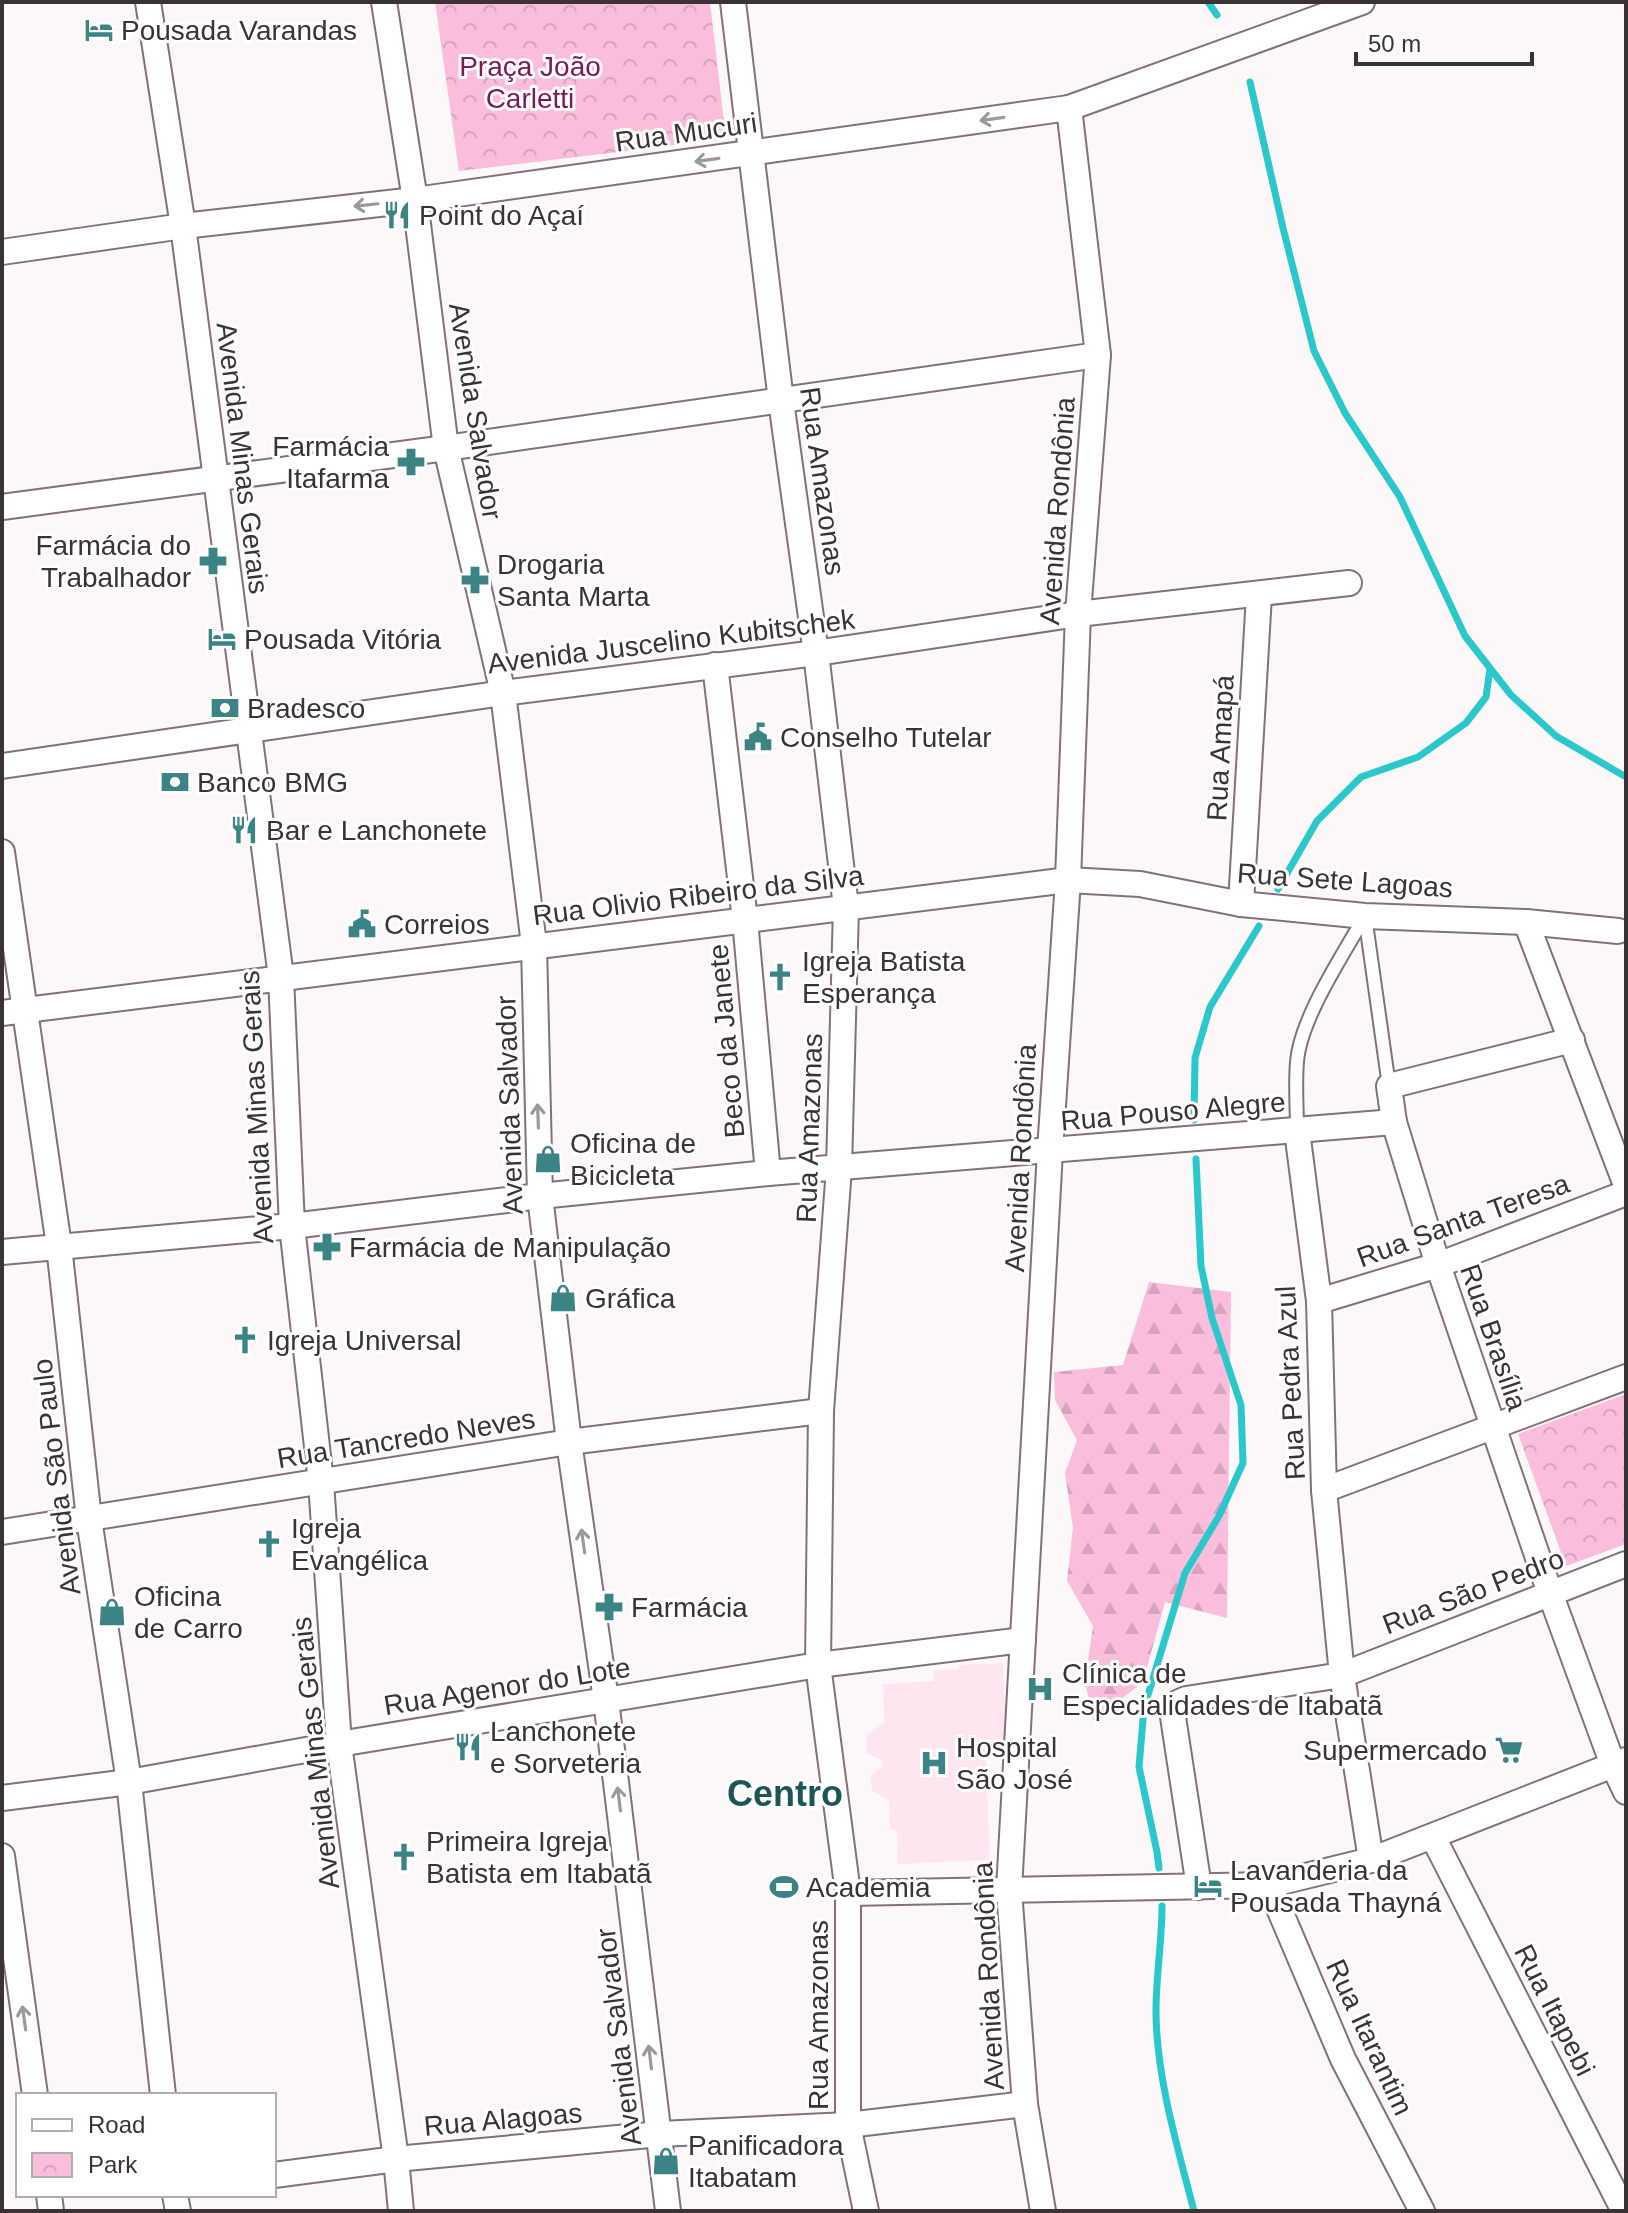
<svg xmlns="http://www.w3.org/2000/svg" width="1628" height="2213" font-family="Helvetica,sans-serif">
	<defs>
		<pattern id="forest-firs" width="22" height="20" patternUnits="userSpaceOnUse" patternTransform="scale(2)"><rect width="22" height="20" fill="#fabddc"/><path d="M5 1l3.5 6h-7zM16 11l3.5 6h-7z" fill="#d7a3bd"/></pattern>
		<pattern id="park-crowns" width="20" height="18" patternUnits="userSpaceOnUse" patternTransform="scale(2)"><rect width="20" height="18" fill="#fabddc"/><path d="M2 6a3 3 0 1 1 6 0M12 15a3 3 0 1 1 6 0" fill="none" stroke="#d7a3bd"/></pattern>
	</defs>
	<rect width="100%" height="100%" fill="#fcf8fa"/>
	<path fill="#fee6f1" d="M1003 1663 1006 1740 985 1741 990 1860 898 1864 897 1830 890 1829 889 1801 872 1790 870 1776 883 1766V1761L867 1753V1735L884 1722 883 1684 933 1681V1670L959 1669V1665Z"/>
	<path fill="url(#forest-firs)" d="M1149 1282 1231 1292 1227 1618 1165 1602 1143 1682 1093 1721 1085 1681 1093 1626 1067 1581 1073 1528 1065 1473 1077 1440 1055 1400 1054 1372 1123 1365Z"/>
	<g fill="url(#park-crowns)">
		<path d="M435 2H710L726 139 459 171Z"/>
		<path d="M1626 1394V1544L1566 1566 1518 1434Z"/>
	</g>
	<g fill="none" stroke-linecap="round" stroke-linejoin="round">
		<g stroke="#2ac8cb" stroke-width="7">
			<path d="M1208 2 1217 15"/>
			<path d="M1250 82 1283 228 1314 351 1345 413 1400 497 1465 636 1511 695 1556 736 1626 777"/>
			<path d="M1278 889 1317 821 1361 777 1418 757 1466 723 1486 697 1490 669"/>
			<path d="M1194 1120 1195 1058 1210 1007 1259 926"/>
			<path d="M1159 1868 1157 1852 1139 1767 1144 1708 1185 1573 1219 1516 1243 1463 1241 1405 1212 1318 1201 1266 1196 1159"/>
			<path d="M1162 1906C1162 1941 1156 1976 1156 2011 1156 2076 1178 2149 1194 2211"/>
		</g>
		<defs>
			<g id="lane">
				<path d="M1365 916 1389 1086"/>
				<path d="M1297 1131C1297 1108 1295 1085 1297 1062 1300 1019 1343 955 1365 916"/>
			</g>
			<g id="street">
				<path d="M148 2 183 226 281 977 292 1226 321 1482 339 1744 396 2159 401 2211"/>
				<path d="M384 2 415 200 446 448 503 693 534 945 540 1196 569 1442 606 1700 668 2211"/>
				<path d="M733 2 781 401 816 653 846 907 839 1168 821 1411 818 1665 848 1893V2125L866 2211"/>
				<path d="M2 252 183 226 415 200 1069 108 1362 2"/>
				<path d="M2 507 446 448 1098 355"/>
				<path d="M715 665 745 920 768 1173"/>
				<path d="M2 766 503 693 816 653 1078 614 1349 583"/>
				<path d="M2 852 59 1246 89 1519 129 1782 163 2095"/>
				<path d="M1241 904 1259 595"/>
				<path d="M1526 922 1626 1185"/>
				<path d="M2 1013 1068 880 1140 884 1241 904 1365 916 1526 922 1618 931"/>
				<path d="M1572 1040 1389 1086 1394 1122 1438 1265 1550 1593 1613 1765 1626 1792"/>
				<path d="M1297 1131 1319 1301 1324 1490 1342 1675 1371 1860"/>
				<path d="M2 1252 292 1226 540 1196 768 1173 1394 1122"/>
				<path d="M1319 1301 1438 1265 1626 1193"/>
				<path d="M1324 1490 1626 1377"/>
				<path d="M2 1532 569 1442 821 1411"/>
				<path d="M2 1798 129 1782 339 1744 818 1665 1023 1640"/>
				<path d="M1433 1837 1624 2211"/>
				<path d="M2 1856 35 2095"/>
				<path d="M1269 1885 1343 2059 1422 2211"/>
				<path d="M1199 1887 1173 1717 1179 1702 1186 1699 1342 1675 1626 1564"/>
				<path d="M848 1893 1269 1885 1371 1860 1626 1760"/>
				<path d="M274 2175 396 2159 660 2134 848 2125 1025 2104"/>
				<path d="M49 2195 51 2211"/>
				<path d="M175 2195 178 2211"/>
				<path d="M1043 2211 1025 2104 1009 1890 1050 1151 1068 880 1078 614 1098 355 1069 108"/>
			</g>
		</defs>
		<use href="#lane" stroke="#84707a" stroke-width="16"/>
		<use href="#street" stroke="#84707a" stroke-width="28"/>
		<use href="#lane" stroke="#fff" stroke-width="12"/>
		<use href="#street" stroke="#fff" stroke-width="24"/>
	</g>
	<defs><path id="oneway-shaft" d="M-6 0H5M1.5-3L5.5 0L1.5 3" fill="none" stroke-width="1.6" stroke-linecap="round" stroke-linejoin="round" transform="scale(2)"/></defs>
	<g stroke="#9d989a">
		<use href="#oneway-shaft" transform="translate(992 119) rotate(172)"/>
		<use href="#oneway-shaft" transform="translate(707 160) rotate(172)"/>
		<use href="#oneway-shaft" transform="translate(366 205) rotate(174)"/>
		<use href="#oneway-shaft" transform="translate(538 1116) rotate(-92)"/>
		<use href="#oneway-shaft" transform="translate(583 1541) rotate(-98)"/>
		<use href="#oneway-shaft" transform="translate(619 1799) rotate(-97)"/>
		<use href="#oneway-shaft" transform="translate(24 2018) rotate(-98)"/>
		<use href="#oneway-shaft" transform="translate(650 2057) rotate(-97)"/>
	</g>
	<defs>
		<symbol id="hotel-bare" viewBox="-9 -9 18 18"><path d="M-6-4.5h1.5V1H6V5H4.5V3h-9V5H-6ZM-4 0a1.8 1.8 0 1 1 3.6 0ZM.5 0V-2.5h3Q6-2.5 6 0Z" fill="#3b8384" stroke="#fff" stroke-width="2.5" paint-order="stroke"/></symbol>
		<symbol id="restaurant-bare" viewBox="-9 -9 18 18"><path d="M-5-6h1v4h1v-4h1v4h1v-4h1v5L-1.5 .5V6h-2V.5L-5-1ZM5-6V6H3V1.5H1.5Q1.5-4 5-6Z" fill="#3b8384" stroke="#fff" stroke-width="2.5" paint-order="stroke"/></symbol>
		<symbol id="pharmacy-bare" viewBox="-9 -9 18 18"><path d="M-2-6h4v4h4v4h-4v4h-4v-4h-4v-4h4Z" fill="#3b8384" stroke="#fff" stroke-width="2.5" paint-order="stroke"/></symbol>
		<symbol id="bank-bare" viewBox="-9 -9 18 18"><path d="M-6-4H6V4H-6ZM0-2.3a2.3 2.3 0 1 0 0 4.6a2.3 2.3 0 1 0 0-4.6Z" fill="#3b8384" stroke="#fff" stroke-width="2.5" paint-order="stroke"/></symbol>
		<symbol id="civic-bare" viewBox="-9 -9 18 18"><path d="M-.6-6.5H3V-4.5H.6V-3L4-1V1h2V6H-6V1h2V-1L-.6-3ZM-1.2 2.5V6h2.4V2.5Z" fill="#3b8384" stroke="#fff" stroke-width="2.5" paint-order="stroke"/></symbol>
		<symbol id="church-bare" viewBox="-9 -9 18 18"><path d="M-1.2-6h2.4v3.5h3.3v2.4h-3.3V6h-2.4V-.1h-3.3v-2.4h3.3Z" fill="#3b8384" stroke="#fff" stroke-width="2.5" paint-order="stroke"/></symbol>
		<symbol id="shop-bare" viewBox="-9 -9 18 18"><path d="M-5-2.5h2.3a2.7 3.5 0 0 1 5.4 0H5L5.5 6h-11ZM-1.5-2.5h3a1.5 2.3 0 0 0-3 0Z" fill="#3b8384" stroke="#fff" stroke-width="2.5" paint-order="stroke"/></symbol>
		<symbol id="hospital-bare" viewBox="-9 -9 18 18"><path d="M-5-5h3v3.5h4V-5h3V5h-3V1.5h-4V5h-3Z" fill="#3b8384" stroke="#fff" stroke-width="2.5" paint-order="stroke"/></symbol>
		<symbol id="supermarket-bare" viewBox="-9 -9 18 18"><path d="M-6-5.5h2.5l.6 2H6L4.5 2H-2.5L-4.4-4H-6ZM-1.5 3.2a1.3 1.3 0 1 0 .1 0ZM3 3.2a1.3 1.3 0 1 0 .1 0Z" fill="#3b8384" stroke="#fff" stroke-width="2.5" paint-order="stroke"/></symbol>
		<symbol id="stadium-bare" viewBox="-9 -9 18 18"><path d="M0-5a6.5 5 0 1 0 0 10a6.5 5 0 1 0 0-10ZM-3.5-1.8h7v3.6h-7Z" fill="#3b8384" stroke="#fff" stroke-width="2.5" paint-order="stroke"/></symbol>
	</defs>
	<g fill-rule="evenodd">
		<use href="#hotel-bare" x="79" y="10" width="40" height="40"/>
		<use href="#restaurant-bare" x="377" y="195" width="40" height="40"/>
		<use href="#pharmacy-bare" x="391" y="442" width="40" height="40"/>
		<use href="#pharmacy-bare" x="193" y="541" width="40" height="40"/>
		<use href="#pharmacy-bare" x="455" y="560" width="40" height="40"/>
		<use href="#hotel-bare" x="202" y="619" width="40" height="40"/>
		<use href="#bank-bare" x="205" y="688" width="40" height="40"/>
		<use href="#civic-bare" x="738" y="717" width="40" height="40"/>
		<use href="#bank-bare" x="155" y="762" width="40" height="40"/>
		<use href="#restaurant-bare" x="224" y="810" width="40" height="40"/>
		<use href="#civic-bare" x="342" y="904" width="40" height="40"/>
		<use href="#church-bare" x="760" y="957" width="40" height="40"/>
		<use href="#shop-bare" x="528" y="1139" width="40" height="40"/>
		<use href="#pharmacy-bare" x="307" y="1227" width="40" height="40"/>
		<use href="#shop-bare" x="543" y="1278" width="40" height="40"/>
		<use href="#church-bare" x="225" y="1320" width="40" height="40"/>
		<use href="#church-bare" x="249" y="1524" width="40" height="40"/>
		<use href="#pharmacy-bare" x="589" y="1587" width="40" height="40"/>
		<use href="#shop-bare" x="92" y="1592" width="40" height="40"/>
		<use href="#hospital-bare" x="1020" y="1669" width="40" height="40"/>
		<use href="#restaurant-bare" x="448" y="1727" width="40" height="40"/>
		<use href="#supermarket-bare" x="1489" y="1730" width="40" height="40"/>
		<use href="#hospital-bare" x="914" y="1743" width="40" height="40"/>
		<use href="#church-bare" x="384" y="1837" width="40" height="40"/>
		<use href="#hotel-bare" x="1188" y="1866" width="40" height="40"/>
		<use href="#stadium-bare" x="764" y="1867" width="40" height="40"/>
		<use href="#shop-bare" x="646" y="2141" width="40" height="40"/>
	</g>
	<g text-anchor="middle" stroke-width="6" stroke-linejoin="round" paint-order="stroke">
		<g font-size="28" fill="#3b3236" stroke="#fff" text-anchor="start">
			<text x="121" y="40">Pousada Varandas</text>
			<text x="419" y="225">Point do Açaí</text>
			<text x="389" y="456" text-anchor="end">Farmácia<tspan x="389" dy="32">Itafarma</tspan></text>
			<text x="191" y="555" text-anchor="end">Farmácia do<tspan x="191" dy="32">Trabalhador</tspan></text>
			<text x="497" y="574">Drogaria<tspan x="497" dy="32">Santa Marta</tspan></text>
			<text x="244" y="649">Pousada Vitória</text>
			<text x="247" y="718">Bradesco</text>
			<text x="780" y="747">Conselho Tutelar</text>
			<text x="197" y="792">Banco BMG</text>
			<text x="266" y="840">Bar e Lanchonete</text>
			<text x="384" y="934">Correios</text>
			<text x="802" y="971">Igreja Batista<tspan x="802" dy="32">Esperança</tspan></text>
			<text x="570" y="1153">Oficina de<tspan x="570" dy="32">Bicicleta</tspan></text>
			<text x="349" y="1257">Farmácia de Manipulação</text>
			<text x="585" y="1308">Gráfica</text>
			<text x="267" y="1350">Igreja Universal</text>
			<text x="291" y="1538">Igreja<tspan x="291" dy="32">Evangélica</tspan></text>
			<text x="134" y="1606">Oficina<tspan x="134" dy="32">de Carro</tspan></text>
			<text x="631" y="1617">Farmácia</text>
			<text x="1062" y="1683">Clínica de<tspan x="1062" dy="32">Especialidades de Itabatã</tspan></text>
			<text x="490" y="1741">Lanchonete<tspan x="490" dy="32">e Sorveteria</tspan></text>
			<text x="956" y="1757">Hospital<tspan x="956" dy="32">São José</tspan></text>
			<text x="1487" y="1760" text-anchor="end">Supermercado</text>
			<text x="426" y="1851">Primeira Igreja<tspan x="426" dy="32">Batista em Itabatã</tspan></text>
			<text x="1230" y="1880">Lavanderia da<tspan x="1230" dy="32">Pousada Thayná</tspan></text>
			<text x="806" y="1897">Academia</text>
			<text x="688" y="2155">Panificadora<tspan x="688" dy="32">Itabatam</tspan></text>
		</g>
		<g font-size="28" fill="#7e1659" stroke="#fff">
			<text x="530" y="76">Praça João<tspan x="530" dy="32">Carletti</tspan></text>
		</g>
		<g font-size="28" fill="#3b3236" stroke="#fff">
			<text transform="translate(686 132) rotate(-8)" y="10">Rua Mucuri</text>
			<text transform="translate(476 411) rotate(81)" y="10">Avenida Salvador</text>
			<text transform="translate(243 458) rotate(83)" y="10">Avenida Minas Gerais</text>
			<text transform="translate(823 481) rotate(82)" y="10">Rua Amazonas</text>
			<text transform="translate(1057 511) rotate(-86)" y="10">Avenida Rondônia</text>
			<text transform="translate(671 641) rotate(-7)" y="10">Avenida Juscelino Kubitschek</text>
			<text transform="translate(1220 748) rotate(-87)" y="10">Rua Amapá</text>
			<text transform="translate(1345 880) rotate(4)" y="10">Rua Sete Lagoas</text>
			<text transform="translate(698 895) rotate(-7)" y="10">Rua Olivio Ribeiro da Silva</text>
			<text transform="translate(726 1041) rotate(-95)" y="10">Beco da Janete</text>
			<text transform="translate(509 1105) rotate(-92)" y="10">Avenida Salvador</text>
			<text transform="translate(256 1107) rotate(-93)" y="10">Avenida Minas Gerais</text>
			<text transform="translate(1173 1111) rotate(-5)" y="10">Rua Pouso Alegre</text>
			<text transform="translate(809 1128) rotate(-88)" y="10">Rua Amazonas</text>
			<text transform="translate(1020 1158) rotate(-87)" y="10">Avenida Rondônia</text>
			<text transform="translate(1463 1220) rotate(-20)" y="10">Rua Santa Teresa</text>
			<text transform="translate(1494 1337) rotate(71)" y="10">Rua Brasília</text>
			<text transform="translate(1290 1383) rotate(-93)" y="10">Rua Pedra Azul</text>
			<text transform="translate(406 1438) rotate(-9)" y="10">Rua Tancredo Neves</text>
			<text transform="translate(56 1477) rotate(-97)" y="10">Avenida São Paulo</text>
			<text transform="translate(1473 1591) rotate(-21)" y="10">Rua São Pedro</text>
			<text transform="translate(507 1686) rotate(-9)" y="10">Rua Agenor do Lote</text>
			<text transform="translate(315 1753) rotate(-96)" y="10">Avenida Minas Gerais</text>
			<text transform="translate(988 1976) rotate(-93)" y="10">Avenida Rondônia</text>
			<text transform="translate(1555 2010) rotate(63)" y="10">Rua Itapebi</text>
			<text transform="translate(818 2015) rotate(-90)" y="10">Rua Amazonas</text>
			<text transform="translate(618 2037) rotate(-97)" y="10">Avenida Salvador</text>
			<text transform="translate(1370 2037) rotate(65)" y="10">Rua Itarantim</text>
			<text transform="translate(503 2119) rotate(-5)" y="10">Rua Alagoas</text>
		</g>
		<g font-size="36" font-weight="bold" fill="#1a5657" stroke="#fff">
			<text x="785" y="1806">Centro</text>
		</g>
	</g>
	<rect width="1628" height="2213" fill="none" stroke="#3b3236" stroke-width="8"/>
	<rect x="16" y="2093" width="260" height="104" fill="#ffffff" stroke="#b1adaf" stroke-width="2"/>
	<rect x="32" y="2119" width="40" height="12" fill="#ffffff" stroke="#b1adaf" stroke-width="2"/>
	<text x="88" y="2133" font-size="24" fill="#3b3236">Road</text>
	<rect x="32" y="2153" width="40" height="24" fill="url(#park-crowns)" stroke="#b1adaf" stroke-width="2"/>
	<text x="88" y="2173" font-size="24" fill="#3b3236">Park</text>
	<path d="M1356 52v12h176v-12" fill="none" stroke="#3b3236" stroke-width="4"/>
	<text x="1368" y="52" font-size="24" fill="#3b3236" stroke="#ffffff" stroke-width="6" paint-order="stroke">50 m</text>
</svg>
